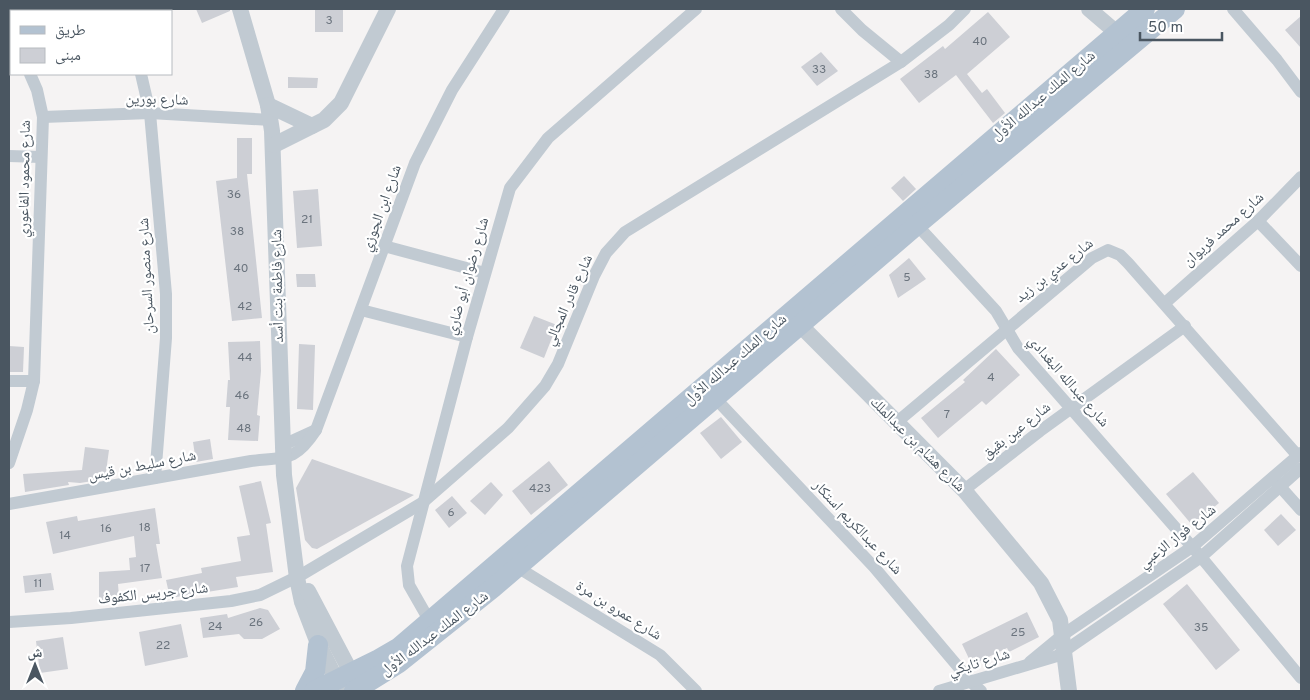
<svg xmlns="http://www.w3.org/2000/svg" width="1310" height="700" font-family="Overpass,'Noto Naskh Arabic',sans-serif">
	<rect width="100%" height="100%" fill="#f5f3f3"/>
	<g fill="#cdcfd5">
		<path d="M196 9H230V11L202 23Z"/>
		<rect x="315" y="9" width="28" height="23"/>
		<path d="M988 12 1010 37 967 74 982 93 987 89 1005 113 993 123 956 75 919 103 900 79 943 46 945 49Z"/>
		<path d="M1301 16V48L1285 30Z"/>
		<path d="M821 52 838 71 817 86 801 67Z"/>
		<path d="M288 77 318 78 317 88H288Z"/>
		<path d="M237 138H252V174H247L262 318 232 321 216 181 237 178Z"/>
		<path d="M904 176 916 189 903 201 891 188Z"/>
		<path d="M318 189 322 246 297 248 293 191Z"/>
		<path d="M909 258 926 279 898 298 889 275Z"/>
		<path d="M296 274H315L316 287H297Z"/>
		<path d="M534 316 557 325 544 358 520 348Z"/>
		<path d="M260 341 261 371 257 415 260 416 258 441 228 440 230 407H226L228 380H230L228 342Z"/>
		<path d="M299 344 315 345 313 410 297 409Z"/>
		<path d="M9 346 24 347 23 372H9Z"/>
		<path d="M996 349 1020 375 986 405 982 401 938 438 921 418 965 382 963 380Z"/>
		<path d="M721 417 742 442 721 459 700 433Z"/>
		<path d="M210 439 213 459 196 462 193 442Z"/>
		<path d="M85 447 109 450 105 479 80 483 68 482 69 485 25 492 23 474 82 470Z"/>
		<path d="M312 459 414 495 317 549 312 548 305 540 296 488Z"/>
		<path d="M549 461 568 485 531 515 512 491Z"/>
		<path d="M1193 472 1219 503 1192 525 1166 494Z"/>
		<path d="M261 481 271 523 266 524 273 572 236 577 238 587 170 598 166 580 202 573 201 568 241 561 237 537 250 535 239 486Z"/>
		<path d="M491 482 503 495 485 515 470 501Z"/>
		<path d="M452 496 467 513 449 528 435 510Z"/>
		<path d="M155 508 160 544H156L162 578 118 584 119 597 99 601V572L130 570 129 558 136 557 134 536 53 554 46 522 77 516 78 521Z"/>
		<path d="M1281 514 1296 530 1278 546 1264 530Z"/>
		<path d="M51 573 54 590 25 593 23 576Z"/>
		<path d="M1187 584 1240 650 1216 670 1163 604Z"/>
		<path d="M260 608 268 610 280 629 262 639H244L239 634 203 638 200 618 227 614 228 618Z"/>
		<path d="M1027 612 1039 637 1009 652 1007 648 972 665 962 644Z"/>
		<path d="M181 624 188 657 145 666 139 632Z"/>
		<path d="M63 637 68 669 40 673 36 641Z"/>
	</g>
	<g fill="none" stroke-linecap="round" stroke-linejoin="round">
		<g stroke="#c1cad2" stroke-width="12">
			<path d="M115 9 116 11"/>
			<path d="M841 9 862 30 901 62"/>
			<path d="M1233 9 1277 60 1301 92"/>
			<path d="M9 56 11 57"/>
			<path d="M141 74 150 113 166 294V338L155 478"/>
			<path d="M43 117 150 113 271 120"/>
			<path d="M9 156 41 157"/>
			<path d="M1258 221 1301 266"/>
			<path d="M917 225 996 311 1018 348 1201 557 1301 678"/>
			<path d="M384 246 485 273"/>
			<path d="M1165 303 1258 221 1301 177"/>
			<path d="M361 310 467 337"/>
			<path d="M9 381H34"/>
			<path d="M716 399 874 567 971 682 981 691"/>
			<path d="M897 422 1092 258 1108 250 1120 255 1128 263 1298 456"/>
			<path d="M281 446 316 430"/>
			<path d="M9 463 27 410 34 381 43 117 37 90 30 74"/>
			<path d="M1276 482 1301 510"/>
			<path d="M964 490 1040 431 1185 326"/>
			<path d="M9 504 251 461C286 457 295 462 316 430L415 163 452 90 504 9"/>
			<path d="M517 567 660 655 696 691"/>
			<path d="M429 620 409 585 407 566 467 337 510 188 548 138 696 9"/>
			<path d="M9 622 71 618 231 601 260 595 301 575 422 503 508 428 545 386 558 364 594 276 606 253 625 232 901 62 949 25 965 9"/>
			<path d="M1030 662 1064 634 1192 547 1301 453"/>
			<path d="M939 691 1057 656 1201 557 1301 468"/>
		</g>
		<g stroke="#c1cad2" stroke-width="16">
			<path d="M240 9 268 105 272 131 284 475 297 578 302 602 317 641 342 691"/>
			<path d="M1089 9 1117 33"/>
			<path d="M268 105 312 126"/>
			<path d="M274 145 324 120 341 103 388 9"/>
			<path d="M801 326 964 490 1041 583 1060 620 1069 691"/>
			<path d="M308 591 356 682"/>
		</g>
		<g stroke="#b3c2d1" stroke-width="20">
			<path d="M305 691 315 672 318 645"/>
			<path d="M314 691 379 659 398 648 1145 9"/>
			<path d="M354 691 399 663 493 588 917 225 1175 9"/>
		</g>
	</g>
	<g text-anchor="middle" stroke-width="4.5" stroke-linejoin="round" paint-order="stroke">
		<g font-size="12" fill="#6b747e">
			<text x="329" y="24">3</text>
			<text x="980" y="45">40</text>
			<text x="819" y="73">33</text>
			<text x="931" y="78">38</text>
			<text x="234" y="198">36</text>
			<text x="307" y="223">21</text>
			<text x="237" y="235">38</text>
			<text x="241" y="272">40</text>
			<text x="907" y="281">5</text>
			<text x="245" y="310">42</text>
			<text x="245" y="361">44</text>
			<text x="991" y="381">4</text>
			<text x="242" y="399">46</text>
			<text x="947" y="418">7</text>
			<text x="244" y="432">48</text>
			<text x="540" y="492">423</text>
			<text x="451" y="516">6</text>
			<text x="145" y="531">18</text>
			<text x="106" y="532">16</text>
			<text x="65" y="539">14</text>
			<text x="145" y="572">17</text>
			<text x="38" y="587">11</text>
			<text x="256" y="626">26</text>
			<text x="215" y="630">24</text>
			<text x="1201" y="631">35</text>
			<text x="1018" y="636">25</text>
			<text x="163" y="649">22</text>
		</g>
		<g font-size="15" fill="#4a5661" stroke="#fff">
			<text transform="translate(1043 95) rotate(-40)" y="5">شارع الملك عبدالله الأول</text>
			<text transform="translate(157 99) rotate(1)" y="5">شارع بورين</text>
			<text transform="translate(24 179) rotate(-89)" y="5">شارع محمود الفاعوري</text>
			<text transform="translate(381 208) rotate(-70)" y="5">شارع ابن الجوزي</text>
			<text transform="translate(1223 229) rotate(-42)" y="5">شارع محمد فريوان</text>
			<text transform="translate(1054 270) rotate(-38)" y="5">شارع عدي بن زيد</text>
			<text transform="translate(146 276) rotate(-93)" y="5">شارع منصور السرحان</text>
			<text transform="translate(467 276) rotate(-74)" y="5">شارع رضوان أبو ضاري</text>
			<text transform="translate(277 286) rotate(-91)" y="5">شارع فاطمة بنت أسد</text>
			<text transform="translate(568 300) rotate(-66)" y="5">شارع قادر المجالي</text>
			<text transform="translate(735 359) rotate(-41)" y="5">شارع الملك عبدالله الأول</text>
			<text transform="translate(1069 381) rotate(49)" y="5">شارع عبدالله البغدادي</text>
			<text transform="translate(1016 430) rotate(-38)" y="5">شارع عين بقيق</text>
			<text transform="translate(918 444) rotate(45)" y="5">شارع هشام بن عبدالملك</text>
			<text transform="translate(142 465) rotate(-11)" y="5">شارع سليط بن قيس</text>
			<text transform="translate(858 527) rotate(47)" y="5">شارع عبدالكريم استكار</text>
			<text transform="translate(1177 536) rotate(-38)" y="5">شارع فواز الزعبي</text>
			<text transform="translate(153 593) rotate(-6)" y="5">شارع جريس الكفوف</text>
			<text transform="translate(619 610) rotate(32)" y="5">شارع عمرو بن مرة</text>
			<text transform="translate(434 633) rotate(-37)" y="5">شارع الملك عبدالله الأول</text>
			<text transform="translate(979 662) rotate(-17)" y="5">شارع تايكي</text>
		</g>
	</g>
	<rect width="1310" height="700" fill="none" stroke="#4a5661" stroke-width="20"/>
	<rect x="10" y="10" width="162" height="65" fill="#ffffff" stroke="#b7bbc0"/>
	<rect x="20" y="26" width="25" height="8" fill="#b3c2d1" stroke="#b7bbc0"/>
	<text x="55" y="35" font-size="15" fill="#4a5661">طريق</text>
	<rect x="20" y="48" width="25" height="15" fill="#cdcfd5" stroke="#b7bbc0"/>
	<text x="55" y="60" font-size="15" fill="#4a5661">مبنى</text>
	<g transform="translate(35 665)" stroke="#ffffff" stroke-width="4" paint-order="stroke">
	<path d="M0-4L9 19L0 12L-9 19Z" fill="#4a5661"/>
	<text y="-8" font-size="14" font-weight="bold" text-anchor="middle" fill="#4a5661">ش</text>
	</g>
	<path d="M1140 32v8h82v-8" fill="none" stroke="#4a5661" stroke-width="2.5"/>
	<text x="1148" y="32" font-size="15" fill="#4a5661" stroke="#ffffff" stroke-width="4" paint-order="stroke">50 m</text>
</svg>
